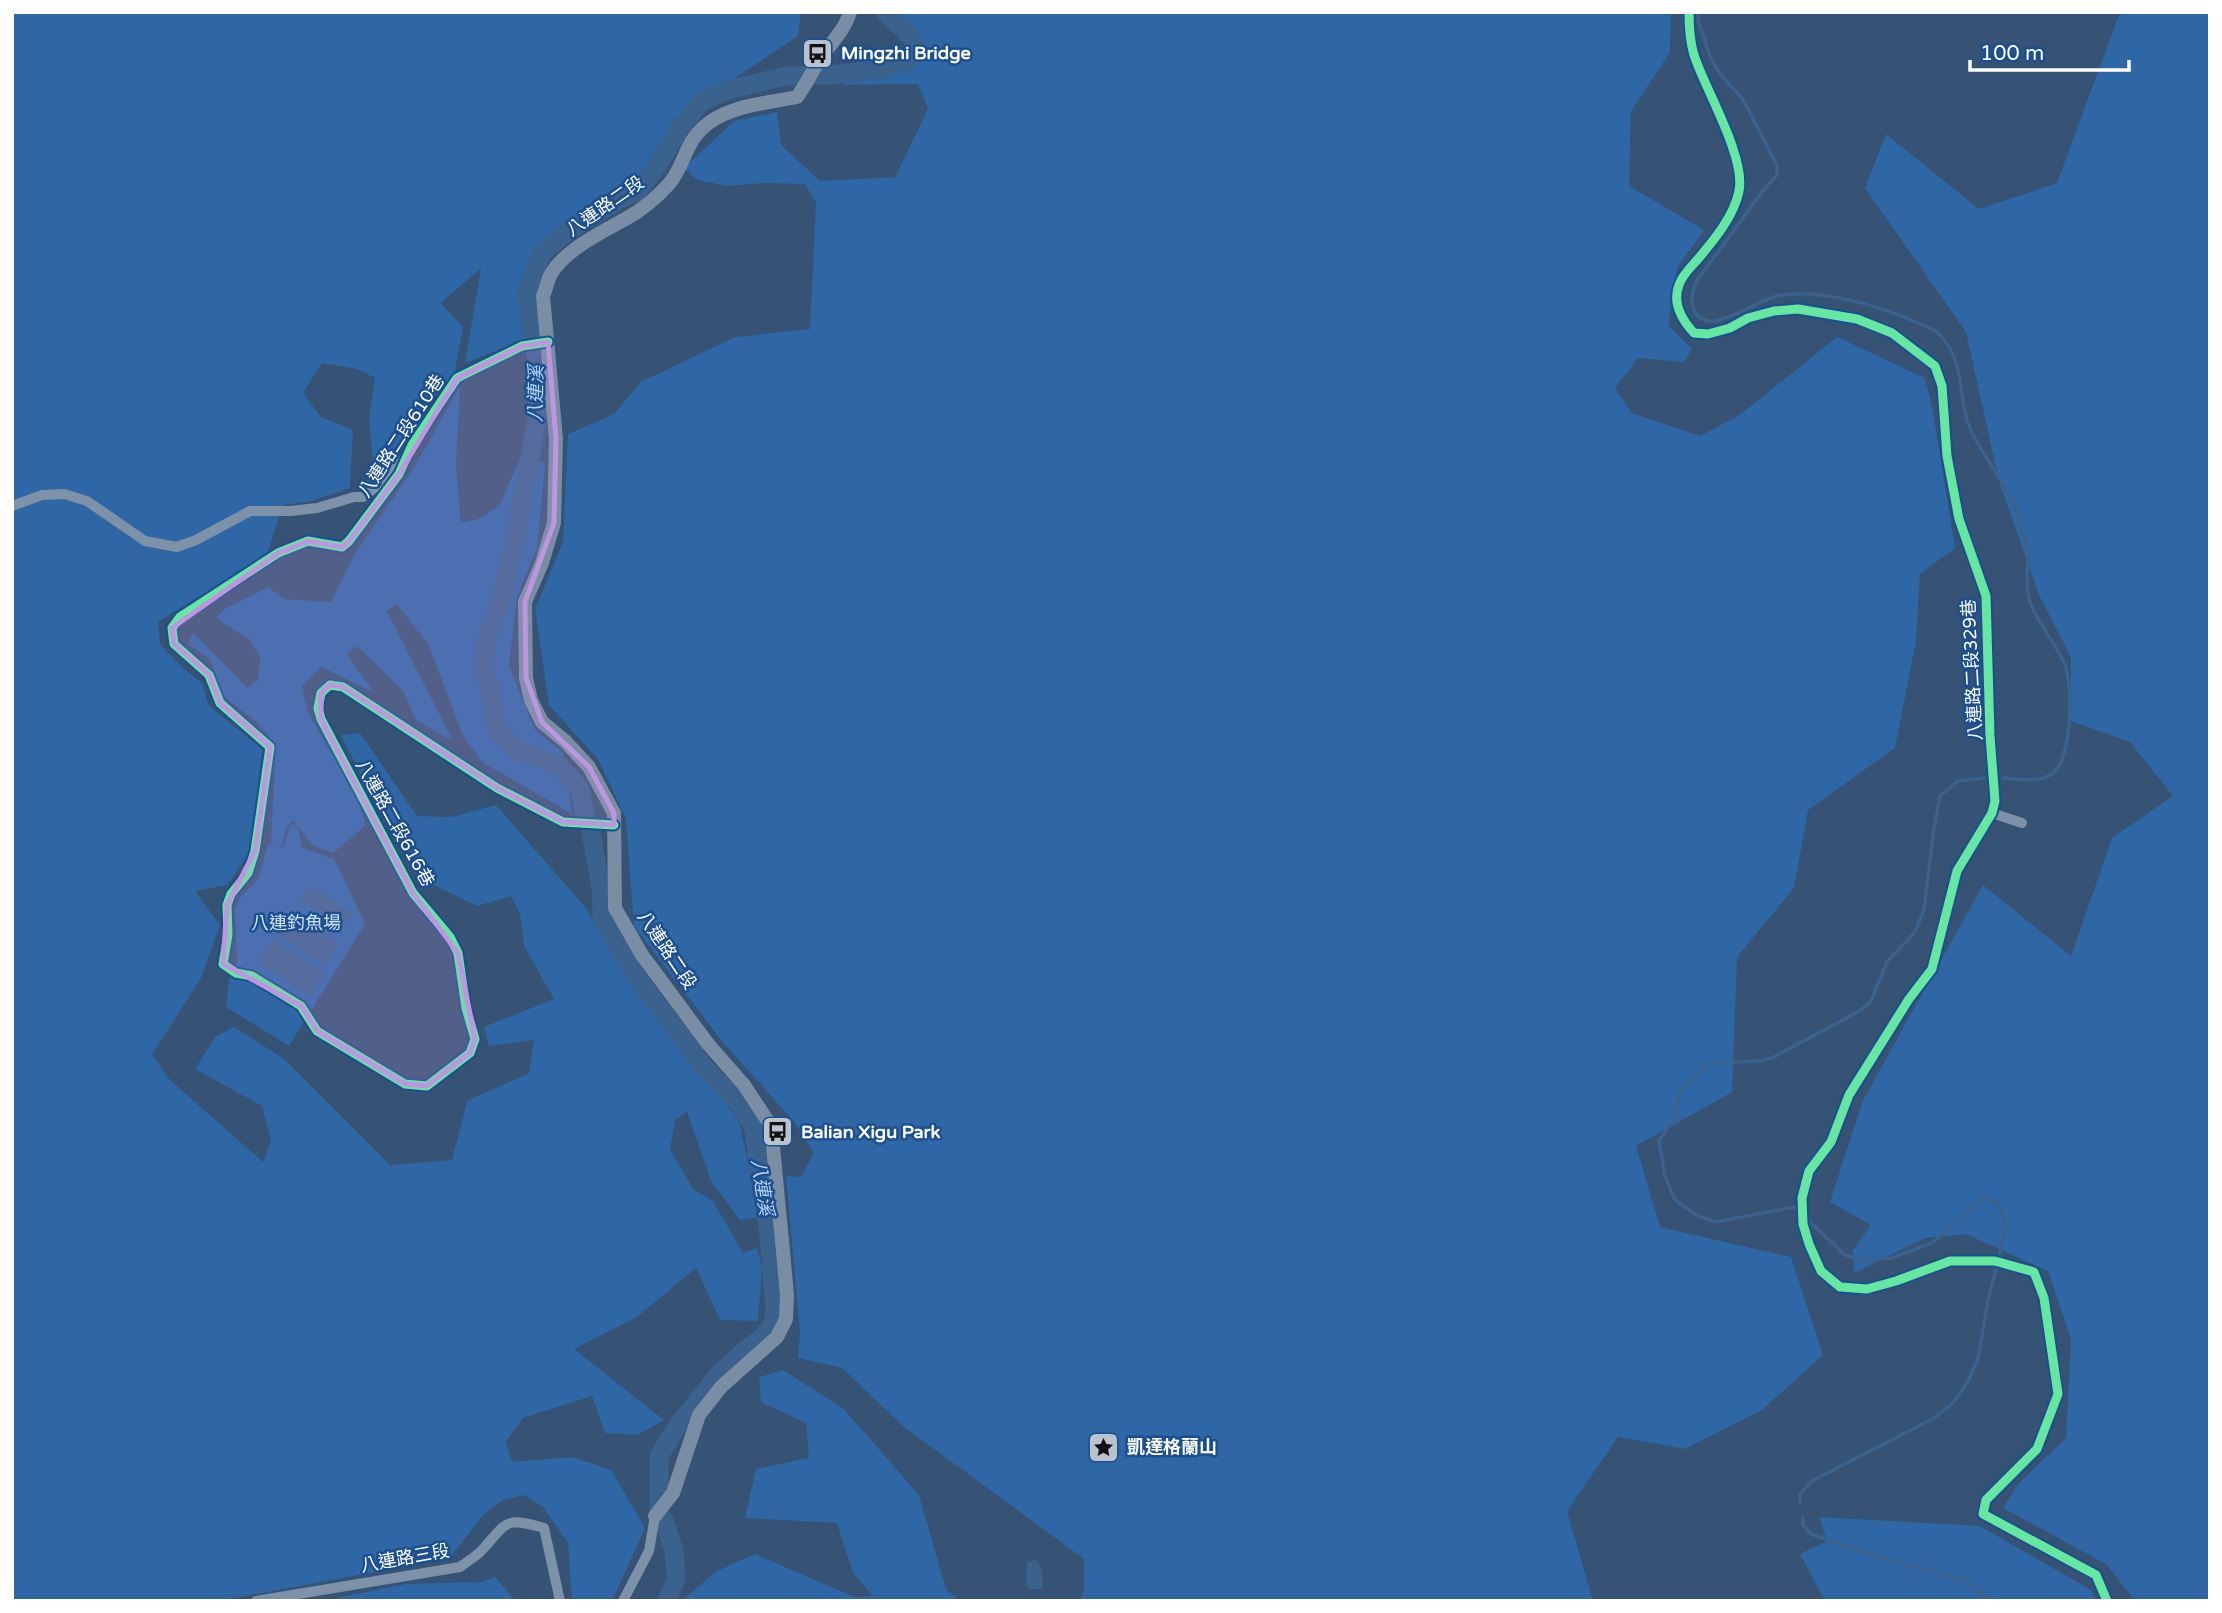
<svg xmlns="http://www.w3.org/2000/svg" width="2222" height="1613" font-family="'Varela Round','Noto Sans TC',sans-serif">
	<rect width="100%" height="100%" fill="#365274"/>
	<g fill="#2f66a5">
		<path d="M12 12H748L749 14 754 12H801L798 36 675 118 641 175 554 237 518 290 524 340 465 363 481 268 441 303 463 327 454 376 439 390 380 470 366 486 373 461 369 418 375 378 357 369 322 363 303 393 321 417 353 430 350 488 312 501 283 505 267 554 158 622 160 644 183 668 202 683 209 706 262 749 251 850 227 885 195 891 220 925 201 978 152 1055 170 1080 263 1162 271 1140 262 1106 195 1069 215 1037 234 1027 284 1059 390 1165 452 1160 467 1101 529 1073 534 1040 489 1046 484 1027 554 999 524 946 520 914 511 896 477 906 417 877 371 795 341 735 360 733 417 816 452 817 496 805 586 908 631 978 739 1121 760 1217 740 1220 711 1181 687 1112 675 1120 670 1149 693 1189 713 1201 743 1253 757 1248 762 1267 758 1321 720 1320 696 1268 637 1317 574 1349 664 1420 637 1435 605 1433 592 1396 523 1418 506 1441 512 1462 573 1457 611 1470 645 1528 612 1601H572L568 1543 543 1507 525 1495 503 1500 483 1515 450 1558 219 1601H12Z"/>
		<path d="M883 12H1671L1670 52 1631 111 1629 186 1704 230 1677 268 1668 325 1692 349 1684 362 1638 358 1615 388 1632 413 1700 436 1740 415 1837 337 1925 378 1933 412 1955 548 1920 574 1916 641 1895 748 1808 810 1794 888 1737 957 1732 1092 1636 1146 1660 1227 1791 1257 1823 1355 1762 1410 1685 1449 1618 1437 1567 1511 1593 1601H1080L1084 1590V1559L904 1427 842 1368 798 1358 800 1332 786 1176 801 1177 814 1153 795 1123 721 1040 634 926 626 819 598 759 549 705 535 609 563 542 568 434 614 414 641 382 735 337 810 329 816 203 805 184 765 183 728 186 697 180 684 168 734 121 777 112 781 145 820 181 895 177 928 109 918 84 843 85 844 80 910 69 921 57 910 37Z"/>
		<path d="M2120 12H2210V1601H2135L2106 1564 2003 1508 2018 1484 2066 1438 2071 1339 2048 1271 1966 1234 1925 1238 1854 1273 1853 1250 1871 1225 1830 1202 1863 1100 1983 885 2071 956 2112 838 2173 796 2130 742 2071 721V658L2039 595 1999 481 1966 332 1865 188 1886 134 1979 209 2057 183Z"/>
		<path d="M460 386 456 467 461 523 478 519 499 506 520 459 545 463 537 548 517 597 509 666 535 730 563 753 572 814 482 762 463 736 429 646 397 604 387 611 453 741 416 720 403 691 357 646 347 654 374 693 322 667 302 686 307 711 355 794 366 825 333 853 312 845 293 820 286 828 282 846H275L283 848 289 828 293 823 298 829 302 848 334 859 365 924 289 1046 226 1007 229 980 237 961 235 910 241 896 258 879 268 844H271L276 744 255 721 224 696 210 659 188 644 193 632 247 688 258 680 260 657 250 640 216 618 224 609 268 587 284 599 331 602 354 555 415 466Z"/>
		<path d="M783 1370 844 1409 919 1495 946 1589 960 1601H682L715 1572 755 1554 855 1597 873 1596 853 1573 837 1523 745 1518 756 1469 809 1458 806 1423 761 1402 759 1377Z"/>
		<path d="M1819 1517 1980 1526 2091 1590 2096 1601H1825L1800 1554 1827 1541Z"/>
		<path d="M495 1577 516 1601H321L406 1584 482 1582Z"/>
	</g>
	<g fill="#3b618d">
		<path d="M311 885 353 913 343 928 301 900Z"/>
		<path d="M289 912 339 943 326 965 275 934Z"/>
		<path d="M273 939 325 973 310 996 258 962Z"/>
		<path d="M1036 1560C1044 1568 1043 1579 1042 1589H1030L1026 1585 1027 1562Z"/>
	</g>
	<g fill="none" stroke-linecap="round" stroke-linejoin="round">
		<g stroke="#3b618d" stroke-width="3.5">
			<path d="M1699 12 1698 20 1711 59 1721 75 1742 98 1777 165V175L1762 192 1696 282C1690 295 1689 317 1708 321 1722 324 1759 301 1777 296 1817 287 1879 306 1916 322 1924 326 1933 328 1939 334 1966 362 1957 391 1968 423 1978 451 2001 475 2013 502 2018 513 2021 525 2025 537 2032 559 2022 583 2031 605 2040 626 2056 644 2065 665 2073 687 2073 763 2050 775 2037 783 2018 779 2003 778"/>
			<path d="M1799 1211 1794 1207 1716 1222 1698 1216 1675 1200 1665 1176 1659 1141 1676 1115 1679 1093 1710 1063 1759 1061 1774 1057 1861 1010 1871 1001 1887 962 1915 932 1924 910 1934 827 1940 796 1958 781 1984 778"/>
			<path d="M1800 1502V1494L1812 1481 1934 1418 1953 1403 1969 1380 1978 1358 1988 1301 2005 1232 2004 1214 1996 1202 1984 1198 1932 1243 1891 1258 1865 1261 1845 1255 1805 1217"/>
			<path d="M1803 1518V1525L1811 1534 1859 1551 1966 1581 1993 1601"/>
		</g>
		<g stroke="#3b618d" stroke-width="19">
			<path d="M585 817 580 789 560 766 517 750 497 731 491 693 483 662 489 633 502 598 515 542 537 418 538 366 526 294 542 253 567 232 620 199 638 191 656 168 680 128 701 102 728 90 786 76 833 75 882 69 907 61 913 54 914 40 885 12"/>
			<path d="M591 833 601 887 602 919 636 976 703 1066 738 1102 754 1128 759 1175 768 1224 775 1308 773 1323 763 1337 743 1352 719 1374 676 1428 659 1456V1507"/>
			<path d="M664 1520 674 1551 676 1579 667 1601"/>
		</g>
		<g stroke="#7d92a8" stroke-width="10">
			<path d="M1689 12C1689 26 1690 42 1694 55 1705 89 1746 157 1739 191 1734 216 1714 240 1698 259 1692 266 1682 275 1679 285 1672 303 1682 320 1694 333L1708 334 1730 328 1748 318 1774 311 1798 309 1857 319 1892 333 1935 366 1942 386 1947 456 1959 519 1986 596 1990 736 1995 801 1992 813 1957 871 1932 969 1909 999 1849 1095 1831 1142 1809 1171 1802 1198 1803 1224 1809 1244 1821 1271 1840 1287 1867 1289 1896 1281 1950 1261H1995L2034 1272 2044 1298 2058 1394 2037 1449 1986 1500 1983 1514 2096 1575 2107 1601"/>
			<path d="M548 342 522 346 457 378 412 445 399 474 349 541 342 547 308 541 278 553 180 617 172 628 174 644 209 675 220 703 270 747 255 851 248 873 231 894 227 905 228 935 223 964 236 973 252 976 301 1006 317 1031 405 1084 427 1086 470 1053 475 1039 466 1008 458 953 450 937 413 893 321 719 318 708 321 693 330 685 343 687 497 788 563 822 614 825"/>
			<path d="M12 506 42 495 64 494 87 501 145 541 177 547 196 540 250 511H291L317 508 354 497H363L383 481 402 460"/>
			<path d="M1992 813 2022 823"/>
			<path d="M256 1601 460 1567C468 1561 477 1556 483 1549 508 1521 505 1517 544 1528L560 1601"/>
			<path d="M623 1601 649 1551 655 1516"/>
		</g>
		<path stroke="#798da4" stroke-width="14" d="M655 1516 673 1493 699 1415 721 1387 777 1337 786 1319 787 1295 784 1262 771 1126 744 1085 708 1044 642 955 615 908 614 813 589 767 566 742 542 722 531 700 526 678 525 602 542 563 554 523 556 439 543 296C546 290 547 282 550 276 563 250 603 232 627 218 642 210 657 197 669 184 686 164 684 140 710 122 735 105 768 103 797 97 806 85 812 71 820 59 830 44 845 30 850 12"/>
		<defs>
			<g id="cycleway">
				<path d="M1689 12C1689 26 1690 42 1694 55 1705 89 1746 157 1739 191 1734 216 1714 240 1698 259 1692 266 1682 275 1679 285 1672 303 1682 320 1694 333L1708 334 1730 328 1748 318 1774 311 1798 309 1857 319 1892 333 1935 366 1942 386 1947 456 1959 519 1986 596 1990 736 1995 801 1992 813 1957 871 1932 969 1909 999 1849 1095 1831 1142 1809 1171 1802 1198 1803 1224 1809 1244 1821 1271 1840 1287 1867 1289 1896 1281 1950 1261H1995L2034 1272 2044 1298 2058 1394 2037 1449 1986 1500 1983 1514 2096 1575 2107 1601"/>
				<path d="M548 342 522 346 457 378 412 445 399 474 349 541 342 547 308 541 278 553 180 617 172 628 174 644 209 675 220 703 270 747 255 851 248 873 231 894 227 905 228 935 223 964 236 973 252 976 301 1006 317 1031 405 1084 427 1086 470 1053 475 1039 466 1008 458 953 450 937 413 893 321 719 318 708 321 693 330 685 343 687 497 788 563 822 614 825"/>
			</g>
		</defs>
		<use href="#cycleway" stroke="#1b4f8f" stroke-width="13"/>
		<use href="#cycleway" stroke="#66e7a1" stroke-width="9"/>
	</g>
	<path fill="#bd96df" fill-opacity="0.2" stroke="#bd96df" stroke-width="5" stroke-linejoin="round" d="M548 342 556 439 554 523 525 602 526 678 542 722 589 767 614 813V825L563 822 497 788 343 687 330 685 321 693V719L413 893 458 953 475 1039 470 1053 427 1086 405 1084 317 1031 301 1006 223 964 227 905 255 851 270 747 220 703 209 675 174 644 172 628 278 553 308 541 342 547 349 541 399 474 457 378 522 346Z"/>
	<defs>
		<symbol id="bus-square" viewBox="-11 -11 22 22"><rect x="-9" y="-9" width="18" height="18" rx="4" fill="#b9c2ce" stroke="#1b4f8f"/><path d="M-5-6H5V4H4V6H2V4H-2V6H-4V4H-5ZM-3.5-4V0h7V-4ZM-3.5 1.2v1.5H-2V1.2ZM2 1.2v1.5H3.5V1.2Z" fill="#111"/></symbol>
		<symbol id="sight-square" viewBox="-11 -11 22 22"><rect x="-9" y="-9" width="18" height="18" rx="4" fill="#b9c2ce" stroke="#1b4f8f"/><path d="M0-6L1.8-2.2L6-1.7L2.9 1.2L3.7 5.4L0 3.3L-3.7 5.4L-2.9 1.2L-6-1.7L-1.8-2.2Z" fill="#111"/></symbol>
	</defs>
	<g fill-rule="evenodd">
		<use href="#bus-square" x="800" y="36" width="35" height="35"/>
		<use href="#bus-square" x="760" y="1114" width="35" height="35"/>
		<use href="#sight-square" x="1086" y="1430" width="35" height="35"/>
	</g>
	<g text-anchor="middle" stroke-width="5" stroke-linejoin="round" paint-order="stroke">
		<g font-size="18" font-weight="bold" fill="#fff" stroke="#1b4f8f" text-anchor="start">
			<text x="841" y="59">Mingzhi Bridge</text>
			<text x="801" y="1138">Balian Xigu Park</text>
			<text x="1127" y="1453">凱達格蘭山</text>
		</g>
		<g font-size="18" fill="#fff" stroke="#1b4f8f">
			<text transform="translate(605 206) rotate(-35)" y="6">八連路二段</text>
			<text transform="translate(401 436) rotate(-57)" y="6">八連路二段610巷</text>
			<text transform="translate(1972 670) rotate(-93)" y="6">八連路二段329巷</text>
			<text transform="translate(395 823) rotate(61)" y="6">八連路二段616巷</text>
			<text transform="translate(667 950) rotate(56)" y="6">八連路二段</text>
			<text transform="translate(405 1558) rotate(-10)" y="6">八連路三段</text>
		</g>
		<g font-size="18" fill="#cfe3fa" stroke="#1b4f8f">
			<text x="296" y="929">八連釣魚場</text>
		</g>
		<g font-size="19" font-style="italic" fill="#b5d3f5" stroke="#1b4f8f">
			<text transform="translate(535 394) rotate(-89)" y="7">八連溪</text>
			<text transform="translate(763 1187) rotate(81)" y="7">八連溪</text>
		</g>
	</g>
	<rect width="2222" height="1613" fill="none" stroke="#ffffff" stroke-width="28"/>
	<path d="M1970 60v10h159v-10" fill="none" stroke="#ffffff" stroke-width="3.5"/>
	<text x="1980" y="60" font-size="21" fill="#ffffff" stroke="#1b4f8f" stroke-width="5" paint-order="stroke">100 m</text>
</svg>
